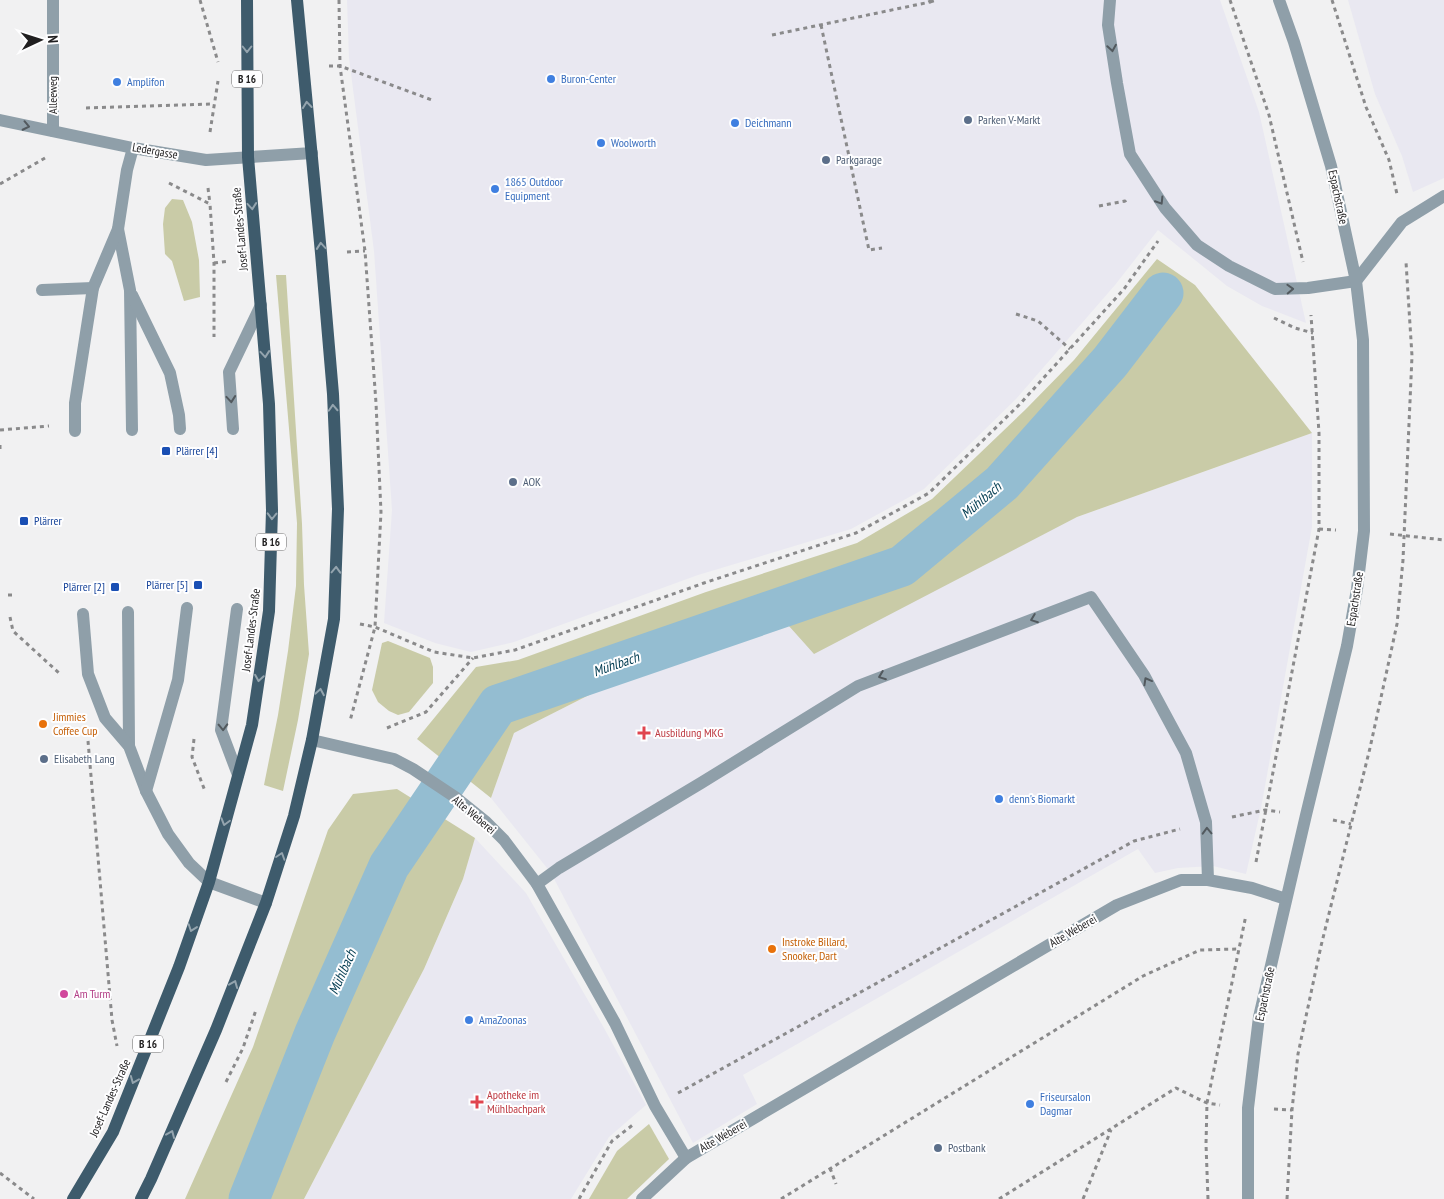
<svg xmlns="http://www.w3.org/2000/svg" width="1444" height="1199" font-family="'PT Sans Narrow',sans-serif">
	<rect width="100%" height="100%" fill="#f1f1f2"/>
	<g fill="#e9e8f1">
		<path d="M347 0H1220L1259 112 1306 323 1262 306 1227 286 1158 230 1115 285 1016 399 924 489 851 529 698 575 514 642 471 652 435 643 384 623 392 510 374 251 349 58Z"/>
		<path d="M1348 0H1444V178L1413 192 1402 156 1375 94Z"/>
		<path d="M1312 433V527L1261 808 1246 874 1213 866 1178 868 1155 873 1138 849 743 1075 757 1104 693 1143 551 873 491 798 514 733 674 652 1077 517Z"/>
		<path d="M475 838 526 893 604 1028 646 1105 609 1137 571 1199H304L424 969 463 879Z"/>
	</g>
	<g fill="#c9cba7">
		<path d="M172 199 183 200 192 222 199 260 200 297 184 301 172 261 165 254 163 224 165 208Z"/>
		<path d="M1157 259 1195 285 1312 433 1077 517 814 654 780 616 674 652 514 733 491 798 417 739 476 667 518 660 706 592 857 543 932 499 1025 410 1074 360Z"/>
		<path d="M276 275H286L302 524 304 585 309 654 298 720 283 791 264 785 278 715 288 651 296 586 297 523Z"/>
		<path d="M388 641 430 658 433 667V683L409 712 398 715 389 711 378 702 372 690 382 643Z"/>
		<path d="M397 789 475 838 463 879 424 969 304 1199H185L253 1047 328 830 353 794Z"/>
		<path d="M649 1124 669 1159 627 1199H589L617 1151Z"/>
	</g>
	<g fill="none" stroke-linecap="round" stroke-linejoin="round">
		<path stroke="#94bdd1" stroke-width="41" d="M249 1199 315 1033 389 866 498 705 902 566 1002 483 1110 362 1163 293"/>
		<g stroke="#8a8a8b" stroke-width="3" stroke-dasharray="4 4" stroke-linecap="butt">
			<path d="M200 0 218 62"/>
			<path d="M339 0 340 66 365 251 376 403 381 512 375 627 350 721"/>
			<path d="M1230 0 1269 115 1303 262"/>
			<path d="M1332 0 1366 107 1389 160 1397 194"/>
			<path d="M930 2 937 0"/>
			<path d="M821 25 869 250 882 248"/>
			<path d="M772 35 930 2 929 0"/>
			<path d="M329 66H340L432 100"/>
			<path d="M86 108 213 104"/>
			<path d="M210 132 218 81"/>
			<path d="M169 183 210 204 214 263V337"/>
			<path d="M0 184 45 158"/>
			<path d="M208 188 210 204"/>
			<path d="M1099 206 1125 201 1127 204"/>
			<path d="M347 252 365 251"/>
			<path d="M214 263 229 261"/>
			<path d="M1016 314 1038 321 1070 349"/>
			<path d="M1274 318 1295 328 1313 333"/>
			<path d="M0 430 49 426"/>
			<path d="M0 445V453"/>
			<path d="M1319 529 1336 530"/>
			<path d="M1390 534 1444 540"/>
			<path d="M8 595H14"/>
			<path d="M10 617 13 631 59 673"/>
			<path d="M360 624 375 627 434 652 473 658 515 650 704 583 856 533 929 493 1020 404 1124 289 1158 241"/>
			<path d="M387 728 426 712 473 658"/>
			<path d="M194 739 192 757 205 791"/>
			<path d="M88 741 112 1020 117 1046"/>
			<path d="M1232 817 1265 810 1280 812"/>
			<path d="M1333 820 1351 824"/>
			<path d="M1256 862 1319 529V433L1311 315"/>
			<path d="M226 1082 243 1048 256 1010"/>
			<path d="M678 1093 1134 841 1180 829"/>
			<path d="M1274 1109 1292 1110"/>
			<path d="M830 1168 836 1184"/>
			<path d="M0 1173 34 1199"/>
			<path d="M579 1199 612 1141 634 1124"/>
			<path d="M781 1199 1143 976 1200 950 1238 949"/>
			<path d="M999 1199 1176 1088 1207 1103 1220 1105"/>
			<path d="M1083 1199 1111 1130"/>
			<path d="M1208 1199 1206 1144 1207 1103 1246 915"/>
			<path d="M1287 1199 1292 1110 1298 1054 1321 946 1370 748 1397 624 1403 560 1412 356 1406 262"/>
		</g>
		<g stroke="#8f9fa9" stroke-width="12">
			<path d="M1110 0 1108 25 1117 83 1130 154 1165 208 1197 245 1229 266 1275 289 1308 288 1356 281"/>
			<path d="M118 229 130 290 132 430"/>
			<path d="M42 290 93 288"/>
			<path d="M132 295 170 373 179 415 180 429"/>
			<path d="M233 429 229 372 261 305"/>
			<path d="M75 431V403L93 288 118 229 127 170 133 148"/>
			<path d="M237 609 221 730 238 775"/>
			<path d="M128 612 129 746"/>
			<path d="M83 614 88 674 105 718 129 746 146 791 168 834 189 863 209 882 266 903"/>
			<path d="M146 791 178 680 187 608"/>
			<path d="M537 884 559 868 701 783 858 686 1091 597 1144 675 1186 753 1206 822 1208 880"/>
			<path d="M642 1199 686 1158"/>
		</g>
		<g stroke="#8f9fa9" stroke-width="12">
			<path d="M53 0V131"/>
			<path d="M0 120 133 148 206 160 312 153"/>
			<path d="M1356 281 1402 222 1444 196"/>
			<path d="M312 740 394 759 413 769 455 797 486 822 504 840 537 884 615 1023 655 1106 686 1158 1117 905 1181 880H1208L1252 888 1286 899"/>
			<path d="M1248 1199V1108L1259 1017 1306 815 1347 646 1357 589 1364 531 1363 340 1356 281 1331 166 1294 42 1279 0"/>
		</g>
		<g stroke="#3e5b6c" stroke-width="12">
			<path d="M73 1199 113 1132 179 967 209 882 252 725 269 611 272 510 269 404 248 157 247 0"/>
			<path d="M141 1199 151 1179 216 1030 266 903 294 816 312 740 334 619 338 509 333 394 321 253 297 0"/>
		</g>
	</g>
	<defs><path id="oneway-chevron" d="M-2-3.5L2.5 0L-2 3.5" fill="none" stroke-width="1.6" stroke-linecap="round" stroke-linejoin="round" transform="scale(1.25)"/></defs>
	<g stroke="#52595e">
		<use href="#oneway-chevron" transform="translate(1112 48) rotate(81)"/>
		<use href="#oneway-chevron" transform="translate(26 126) rotate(12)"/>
		<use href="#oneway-chevron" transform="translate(1160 201) rotate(58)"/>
		<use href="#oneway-chevron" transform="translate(1290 289) rotate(-2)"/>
		<use href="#oneway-chevron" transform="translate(231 399) rotate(85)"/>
		<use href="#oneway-chevron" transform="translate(1034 619) rotate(159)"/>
		<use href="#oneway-chevron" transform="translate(882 676) rotate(159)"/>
		<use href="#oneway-chevron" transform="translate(1147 681) rotate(-119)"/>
		<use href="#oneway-chevron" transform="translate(223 727) rotate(88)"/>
		<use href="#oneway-chevron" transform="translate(1207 831) rotate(-92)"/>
	</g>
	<g stroke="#94a4ae">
		<use href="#oneway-chevron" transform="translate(247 49) rotate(90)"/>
		<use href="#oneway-chevron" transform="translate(307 105) rotate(-96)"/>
		<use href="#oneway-chevron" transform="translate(252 206) rotate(85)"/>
		<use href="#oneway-chevron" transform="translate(321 246) rotate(-95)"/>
		<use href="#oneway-chevron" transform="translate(265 354) rotate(85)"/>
		<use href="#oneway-chevron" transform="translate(333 408) rotate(-93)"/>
		<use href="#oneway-chevron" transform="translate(272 516) rotate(91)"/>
		<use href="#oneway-chevron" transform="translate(336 570) rotate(-88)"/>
		<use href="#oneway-chevron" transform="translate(259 678) rotate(99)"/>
		<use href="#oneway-chevron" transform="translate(320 692) rotate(-80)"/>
		<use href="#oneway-chevron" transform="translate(225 822) rotate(106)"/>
		<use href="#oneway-chevron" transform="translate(281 856) rotate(-72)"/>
		<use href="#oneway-chevron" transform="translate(192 928) rotate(109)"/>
		<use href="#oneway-chevron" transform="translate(234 984) rotate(-68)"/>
		<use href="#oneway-chevron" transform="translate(134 1080) rotate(112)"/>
		<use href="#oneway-chevron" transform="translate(171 1134) rotate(-67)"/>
	</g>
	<g fill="#3f7fe0" stroke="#fefeff" stroke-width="2">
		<circle cx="551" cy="79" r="5"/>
		<circle cx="117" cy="82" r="5"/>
		<circle cx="735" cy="123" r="5"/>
		<circle cx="601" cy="143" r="5"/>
		<circle cx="495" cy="189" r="5"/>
		<circle cx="999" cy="799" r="5"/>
		<circle cx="469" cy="1020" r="5"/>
		<circle cx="1030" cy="1104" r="5"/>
	</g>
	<g fill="#5c6f8a" stroke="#fefeff" stroke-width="2">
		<circle cx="968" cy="120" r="5"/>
		<circle cx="826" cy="160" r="5"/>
		<circle cx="513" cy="482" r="5"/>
		<circle cx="44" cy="759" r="5"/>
		<circle cx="938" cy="1148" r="5"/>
	</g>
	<g fill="#1a4fb4" stroke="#fefeff" stroke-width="2">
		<rect x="161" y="446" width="10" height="10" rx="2.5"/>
		<rect x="19" y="516" width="10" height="10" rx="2.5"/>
		<rect x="193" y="580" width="10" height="10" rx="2.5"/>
		<rect x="110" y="582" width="10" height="10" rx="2.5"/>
	</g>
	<g fill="#e8710a" stroke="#fefeff" stroke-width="2">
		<circle cx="43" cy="724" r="5"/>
		<circle cx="772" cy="949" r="5"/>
	</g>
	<g fill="#e0444e" stroke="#fefeff" stroke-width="2">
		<path d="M641.5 725.5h5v5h5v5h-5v5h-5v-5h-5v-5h5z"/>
		<path d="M474.5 1094.5h5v5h5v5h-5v5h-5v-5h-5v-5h5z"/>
	</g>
	<circle fill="#d1479c" stroke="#fefeff" stroke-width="2" cx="64" cy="994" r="5"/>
	<g text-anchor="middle" stroke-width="4" stroke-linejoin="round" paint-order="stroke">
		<g fill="#fefeff" stroke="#636263" stroke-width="1">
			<rect x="232" y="70.5" width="30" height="17" rx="4"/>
			<rect x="256" y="533.5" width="30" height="17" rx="4"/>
			<rect x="133" y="1035.5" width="30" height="17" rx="4"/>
		</g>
		<g font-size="11" font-weight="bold" fill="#201f20">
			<text x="247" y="83">B 16</text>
			<text x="271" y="546">B 16</text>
			<text x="148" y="1048">B 16</text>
		</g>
		<g font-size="12" fill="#366cbe" stroke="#fefeff" text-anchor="start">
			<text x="561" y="83">Buron-Center</text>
			<text x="127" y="86">Amplifon</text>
			<text x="745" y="127">Deichmann</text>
			<text x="611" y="147">Woolworth</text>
			<text x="505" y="186">1865 Outdoor<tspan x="505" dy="14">Equipment</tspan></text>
			<text x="1009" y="803">denn's Biomarkt</text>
			<text x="479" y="1024">AmaZoonas</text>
			<text x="1040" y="1101">Friseursalon<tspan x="1040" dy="14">Dagmar</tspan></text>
		</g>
		<g font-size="12" fill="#201f20" stroke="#fefeff">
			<text transform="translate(53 95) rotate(-90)" y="4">Alleeweg</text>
			<text transform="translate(155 151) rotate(10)" y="4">Ledergasse</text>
			<text transform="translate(1338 197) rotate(78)" y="4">Espachstraße</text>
			<text transform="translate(240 229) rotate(-95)" y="4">Josef-Landes-Straße</text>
			<text transform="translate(1355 599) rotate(-81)" y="4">Espachstraße</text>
			<text transform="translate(251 630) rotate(-83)" y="4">Josef-Landes-Straße</text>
			<text transform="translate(474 815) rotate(40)" y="4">Alte Weberei</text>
			<text transform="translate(1073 931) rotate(-30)" y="4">Alte Weberei</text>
			<text transform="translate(1265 994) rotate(-78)" y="4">Espachstraße</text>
			<text transform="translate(110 1098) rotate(-66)" y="4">Josef-Landes-Straße</text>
			<text transform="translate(723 1136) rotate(-30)" y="4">Alte Weberei</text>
		</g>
		<g font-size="12" fill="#4e5e75" stroke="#fefeff" text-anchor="start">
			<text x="978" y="124">Parken V-Markt</text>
			<text x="836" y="164">Parkgarage</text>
			<text x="523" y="486">AOK</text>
			<text x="54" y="763">Elisabeth Lang</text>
			<text x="948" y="1152">Postbank</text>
		</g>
		<g font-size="12" fill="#164399" stroke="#fefeff" text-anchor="start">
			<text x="176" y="455">Plärrer [4]</text>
			<text x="34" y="525">Plärrer</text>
			<text x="188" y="589" text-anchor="end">Plärrer [5]</text>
			<text x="105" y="591" text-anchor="end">Plärrer [2]</text>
		</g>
		<g font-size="12" fill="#c56008" stroke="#fefeff" text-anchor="start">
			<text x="53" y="721">Jimmies<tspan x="53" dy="14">Coffee Cup</tspan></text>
			<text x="782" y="946">Instroke Billard,<tspan x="782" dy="14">Snooker, Dart</tspan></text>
		</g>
		<g font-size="12" fill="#be3a42" stroke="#fefeff" text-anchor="start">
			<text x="655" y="737">Ausbildung MKG</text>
			<text x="487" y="1099">Apotheke im<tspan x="487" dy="14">Mühlbachpark</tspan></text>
		</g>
		<g font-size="12" fill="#b23c85" stroke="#fefeff" text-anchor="start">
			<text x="74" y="998">Am Turm</text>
		</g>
		<g font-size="14" font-style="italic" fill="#003b50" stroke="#fefeff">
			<text transform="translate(981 500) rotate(-40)" y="5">Mühlbach</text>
			<text transform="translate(616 664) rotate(-19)" y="5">Mühlbach</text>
			<text transform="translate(342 972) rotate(-66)" y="5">Mühlbach</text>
		</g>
	</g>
	<g transform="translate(40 40) rotate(86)" stroke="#fefeff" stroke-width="4" paint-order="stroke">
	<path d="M0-4L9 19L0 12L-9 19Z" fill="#201f20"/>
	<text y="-8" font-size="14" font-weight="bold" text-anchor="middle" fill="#201f20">N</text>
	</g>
</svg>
